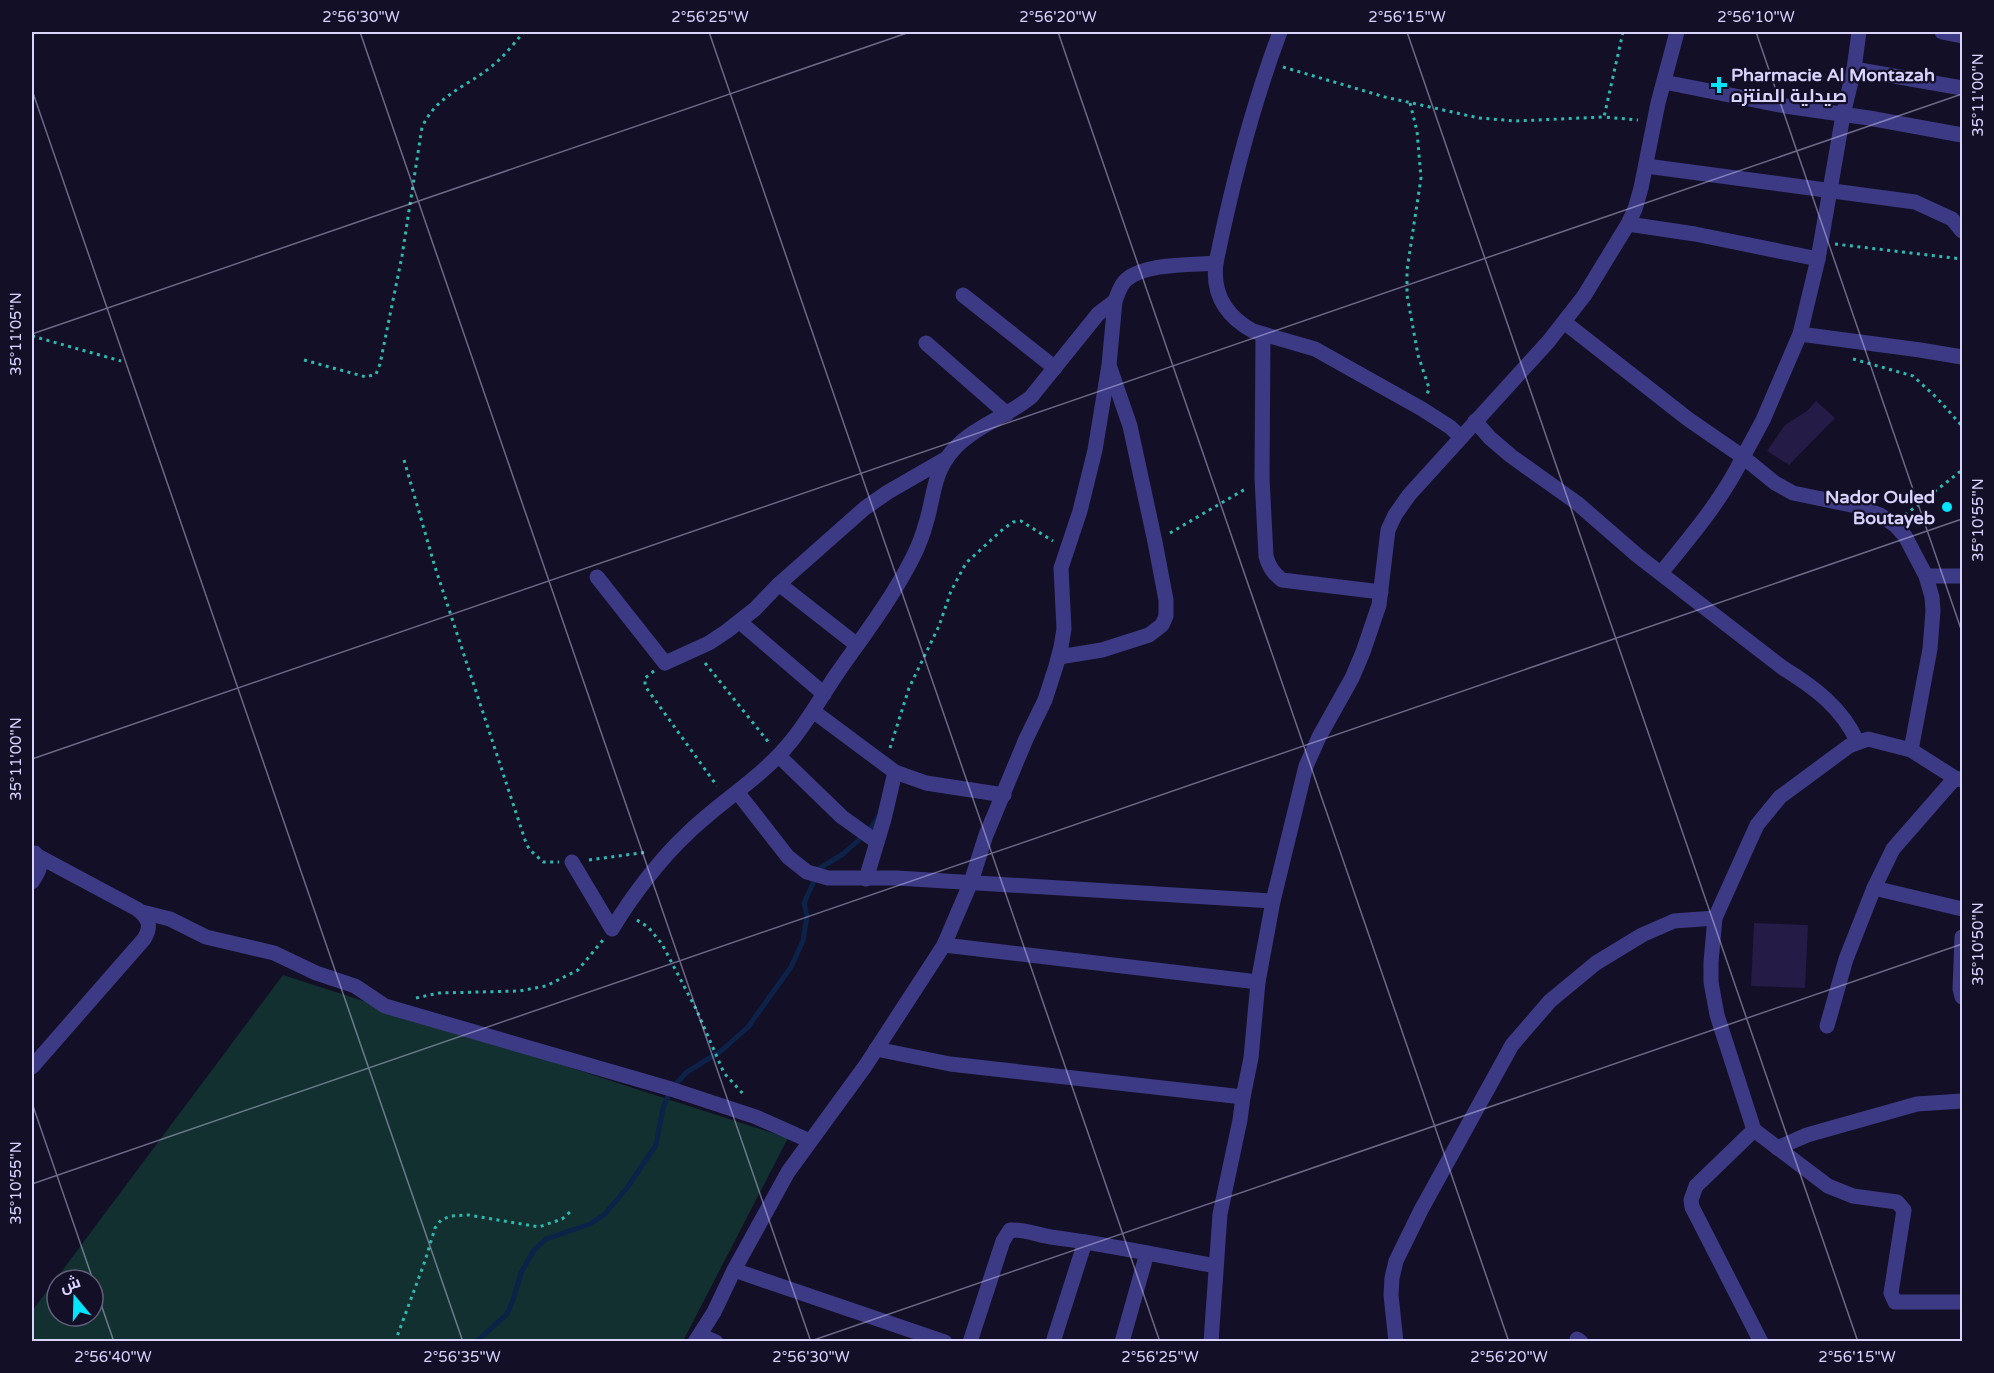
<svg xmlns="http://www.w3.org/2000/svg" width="1994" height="1373" font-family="'Varela Round',Cairo,sans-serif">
	<rect width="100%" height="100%" fill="#130f26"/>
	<path fill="#12302f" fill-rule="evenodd" d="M283 975 788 1138 683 1341 32 1342V1311ZM57 1280H93V1316H57Z"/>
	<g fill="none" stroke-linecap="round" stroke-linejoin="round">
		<path stroke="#0c2248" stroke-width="5" d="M476 1342 507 1314 513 1300 521 1273 534 1250 546 1239 590 1224 604 1215 627 1188 656 1145 663 1108 671 1089 687 1072 721 1051 748 1027 791 967 803 941 807 916 804 903 820 868 843 854 869 831 878 817"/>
	</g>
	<g fill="#241b47">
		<path d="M1816 401 1835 418 1789 465 1767 451 1785 425 1807 411Z"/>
		<path d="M1754 923 1808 925 1805 988 1751 986Z"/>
	</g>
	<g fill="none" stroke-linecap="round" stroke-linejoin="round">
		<g stroke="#2fb8b0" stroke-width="3" stroke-dasharray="3 4.5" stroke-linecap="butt">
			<path d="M1623 32 1604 117 1638 120"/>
			<path d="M1283 67 1385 97 1479 118 1515 121 1604 117"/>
			<path d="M1410 103 1417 131 1421 178 1407 270V295L1418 355 1429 388 1427 395"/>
			<path d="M1835 244 1962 259"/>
			<path d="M32 336 121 361"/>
			<path d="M1853 359 1913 376 1937 398 1962 426"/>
			<path d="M304 360 366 377 376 374 380 364 402 256 422 127C438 94 465 88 492 66 504 57 514 43 524 32"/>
			<path d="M404 460 435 567 525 840 529 849 543 862H559"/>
			<path d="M1905 515 1962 470"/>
			<path d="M1170 533 1247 488"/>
			<path d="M705 663 770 744"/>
			<path d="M654 671 645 678V686L717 786"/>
			<path d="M890 748 909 688 939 626 951 591 966 563 1002 530 1013 522 1021 521 1053 541"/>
			<path d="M589 860 648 852"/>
			<path d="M637 920 648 927 662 944 697 1011 724 1073 745 1096"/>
			<path d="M416 998 439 993 519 991 546 986 578 970 603 940"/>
			<path d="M395 1342 425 1261 435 1228 441 1220 451 1216 469 1215 539 1227 562 1219 570 1212"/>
		</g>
		<g stroke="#3d3a85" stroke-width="15">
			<path d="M1280 32C1252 107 1232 184 1216 263 1212 294 1226 316 1253 331L1315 349 1422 409 1450 427 1461 437"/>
			<path d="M1859 32 1854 69 1843 115 1818 259 1800 334 1763 420 1743 457 1775 483 1793 493 1856 506 1880 515 1895 525 1905 536 1926 576 1932 597 1933 611 1930 649 1911 750"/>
			<path d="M1942 32 1962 36"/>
			<path d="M1854 69 1962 88"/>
			<path d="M1664 82 1785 106 1869 118 1962 135"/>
			<path d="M1646 166 1915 202 1952 219 1962 231"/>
			<path d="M1628 224 1695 234 1818 259"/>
			<path d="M963 295 1055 368"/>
			<path d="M1564 322 1688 419 1743 457C1722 500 1691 536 1661 573"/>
			<path d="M1263 334 1262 478 1266 556C1269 567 1273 573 1282 580L1381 592"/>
			<path d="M1800 334 1920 350 1962 357"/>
			<path d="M926 343 1007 414"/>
			<path d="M1475 421 1490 438 1511 456 1577 503 1638 556 1783 668C1814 687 1842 708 1857 741"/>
			<path d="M1926 576H1962"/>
			<path d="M597 577 665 663 709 643 727 631 755 609 779 584 865 508 888 492 947 458"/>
			<path d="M779 584 857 645"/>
			<path d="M740 622 824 694"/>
			<path d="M1059 657 1102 650 1149 635 1162 625 1166 616V600L1155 542 1130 426 1110 368"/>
			<path d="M813 711 895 772 926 783 1004 795"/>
			<path d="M779 756 842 817 877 842"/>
			<path d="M738 793 788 857 807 872 828 878H897L1273 901"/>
			<path d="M572 862 612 929C632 896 660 859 688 833 722 800 763 777 793 739 809 719 822 696 836 675 863 636 892 599 913 557 918 547 923 534 926 523 933 501 933 478 947 458 966 429 1004 419 1031 397L1098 314 1115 301"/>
			<path d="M866 879 884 819 895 772"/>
			<path d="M32 882C39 871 44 864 35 853"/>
			<path d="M1874 888 1962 909"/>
			<path d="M142 912 170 919 206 937 274 953 316 973 355 986 385 1006 671 1089 756 1117 810 1141"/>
			<path d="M1962 937 1960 989 1962 997"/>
			<path d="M944 945 1258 982"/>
			<path d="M1827 1026 1846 959 1874 888 1893 849 1955 778"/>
			<path d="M876 1049 950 1064 1243 1097"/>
			<path d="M32 1067 144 939C152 926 149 918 137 909L38 856"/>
			<path d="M1754 1130 1828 1186 1853 1196 1897 1202 1904 1210 1891 1293 1895 1302H1962"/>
			<path d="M1777 1148 1807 1135 1917 1104 1962 1101"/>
			<path d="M734 1270 945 1342"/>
			<path d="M700 1335 716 1342"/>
			<path d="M1577 1339 1581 1342"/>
			<path d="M695 1342 714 1312 734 1270 788 1172 866 1065 944 945 971 882 986 835 1026 739 1045 700 1056 666 1061 647 1064 629 1061 568 1080 511 1095 450 1109 365 1115 301C1118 294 1120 285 1126 280 1145 263 1191 265 1216 263"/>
			<path d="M970 1342 1003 1241 1010 1230C1023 1229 1038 1235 1051 1237 1106 1244 1161 1256 1216 1266"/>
			<path d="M1053 1342 1085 1242"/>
			<path d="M1122 1342 1147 1253"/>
			<path d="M1211 1342 1220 1214 1240 1120 1243 1097 1251 1058 1258 982 1273 901 1306 766 1319 737 1352 678 1363 652 1379 605 1388 530 1395 515 1409 495 1548 342 1584 296 1628 224 1635 209 1641 188 1658 103 1677 32"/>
			<path d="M1396 1342 1391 1295 1392 1278 1396 1261 1421 1210 1512 1045 1550 1001 1596 963 1642 935 1674 921 1715 918"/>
			<path d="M1761 1342 1692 1207 1691 1200 1696 1186 1754 1130 1717 1015 1711 982V962L1715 918 1757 825 1780 797 1849 746 1868 739 1911 750 1955 778 1962 780"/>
		</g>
	</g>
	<path fill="none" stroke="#d9d4ff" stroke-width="1.5" stroke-opacity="0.45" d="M360 32 811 1342M709 32 1160 1342M1058 32 1509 1342M1407 32 1858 1342M1756 32 1962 632M32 90 463 1342M32 334 910 32M32 759 1962 94M32 1103 93 1280M32 1184 1962 519M93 1281 114 1342M808 1342 1962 944"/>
	<g fill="#00e5ff" stroke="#130f26" stroke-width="2">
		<path d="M1716 76h6v6h6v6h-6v6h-6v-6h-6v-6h6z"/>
		<circle cx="1947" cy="507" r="6"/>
	</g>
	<g text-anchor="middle" stroke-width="4.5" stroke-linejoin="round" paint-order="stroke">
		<g font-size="18" font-weight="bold" fill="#d9d4ff" stroke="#130f26" text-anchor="start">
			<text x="1731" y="81">Pharmacie Al Montazah<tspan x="1731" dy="21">صيدلية المنتزه</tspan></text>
			<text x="1935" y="503" text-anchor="end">Nador Ouled<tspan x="1935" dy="21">Boutayeb</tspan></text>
		</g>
	</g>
	<rect width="1994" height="1373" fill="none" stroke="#130f26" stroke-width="66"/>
	<g transform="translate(75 1298) rotate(341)"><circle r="28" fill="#130f26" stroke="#625e7d" stroke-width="1.5"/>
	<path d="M0-4.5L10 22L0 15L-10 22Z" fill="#00e5ff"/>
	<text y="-9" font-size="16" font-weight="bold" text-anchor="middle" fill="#d9d4ff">ش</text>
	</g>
	<rect x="33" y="33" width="1928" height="1307" fill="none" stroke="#d9d4ff" stroke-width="2"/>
	<g font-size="15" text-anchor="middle" fill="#d9d4ff">
		<text x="361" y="22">2°56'30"W</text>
		<text x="710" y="22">2°56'25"W</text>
		<text x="1058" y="22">2°56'20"W</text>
		<text x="1407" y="22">2°56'15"W</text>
		<text x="1756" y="22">2°56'10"W</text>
		<text transform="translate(1978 95) rotate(-90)" y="5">35°11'00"N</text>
		<text transform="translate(16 334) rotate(-90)" y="5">35°11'05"N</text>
		<text transform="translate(1978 520) rotate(-90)" y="5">35°10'55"N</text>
		<text transform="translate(16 759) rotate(-90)" y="5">35°11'00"N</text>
		<text transform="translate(1978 944) rotate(-90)" y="5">35°10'50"N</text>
		<text transform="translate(16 1183) rotate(-90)" y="5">35°10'55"N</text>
		<text x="113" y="1362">2°56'40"W</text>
		<text x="462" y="1362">2°56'35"W</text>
		<text x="811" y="1362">2°56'30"W</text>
		<text x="1160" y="1362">2°56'25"W</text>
		<text x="1509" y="1362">2°56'20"W</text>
		<text x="1857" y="1362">2°56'15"W</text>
	</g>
</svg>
